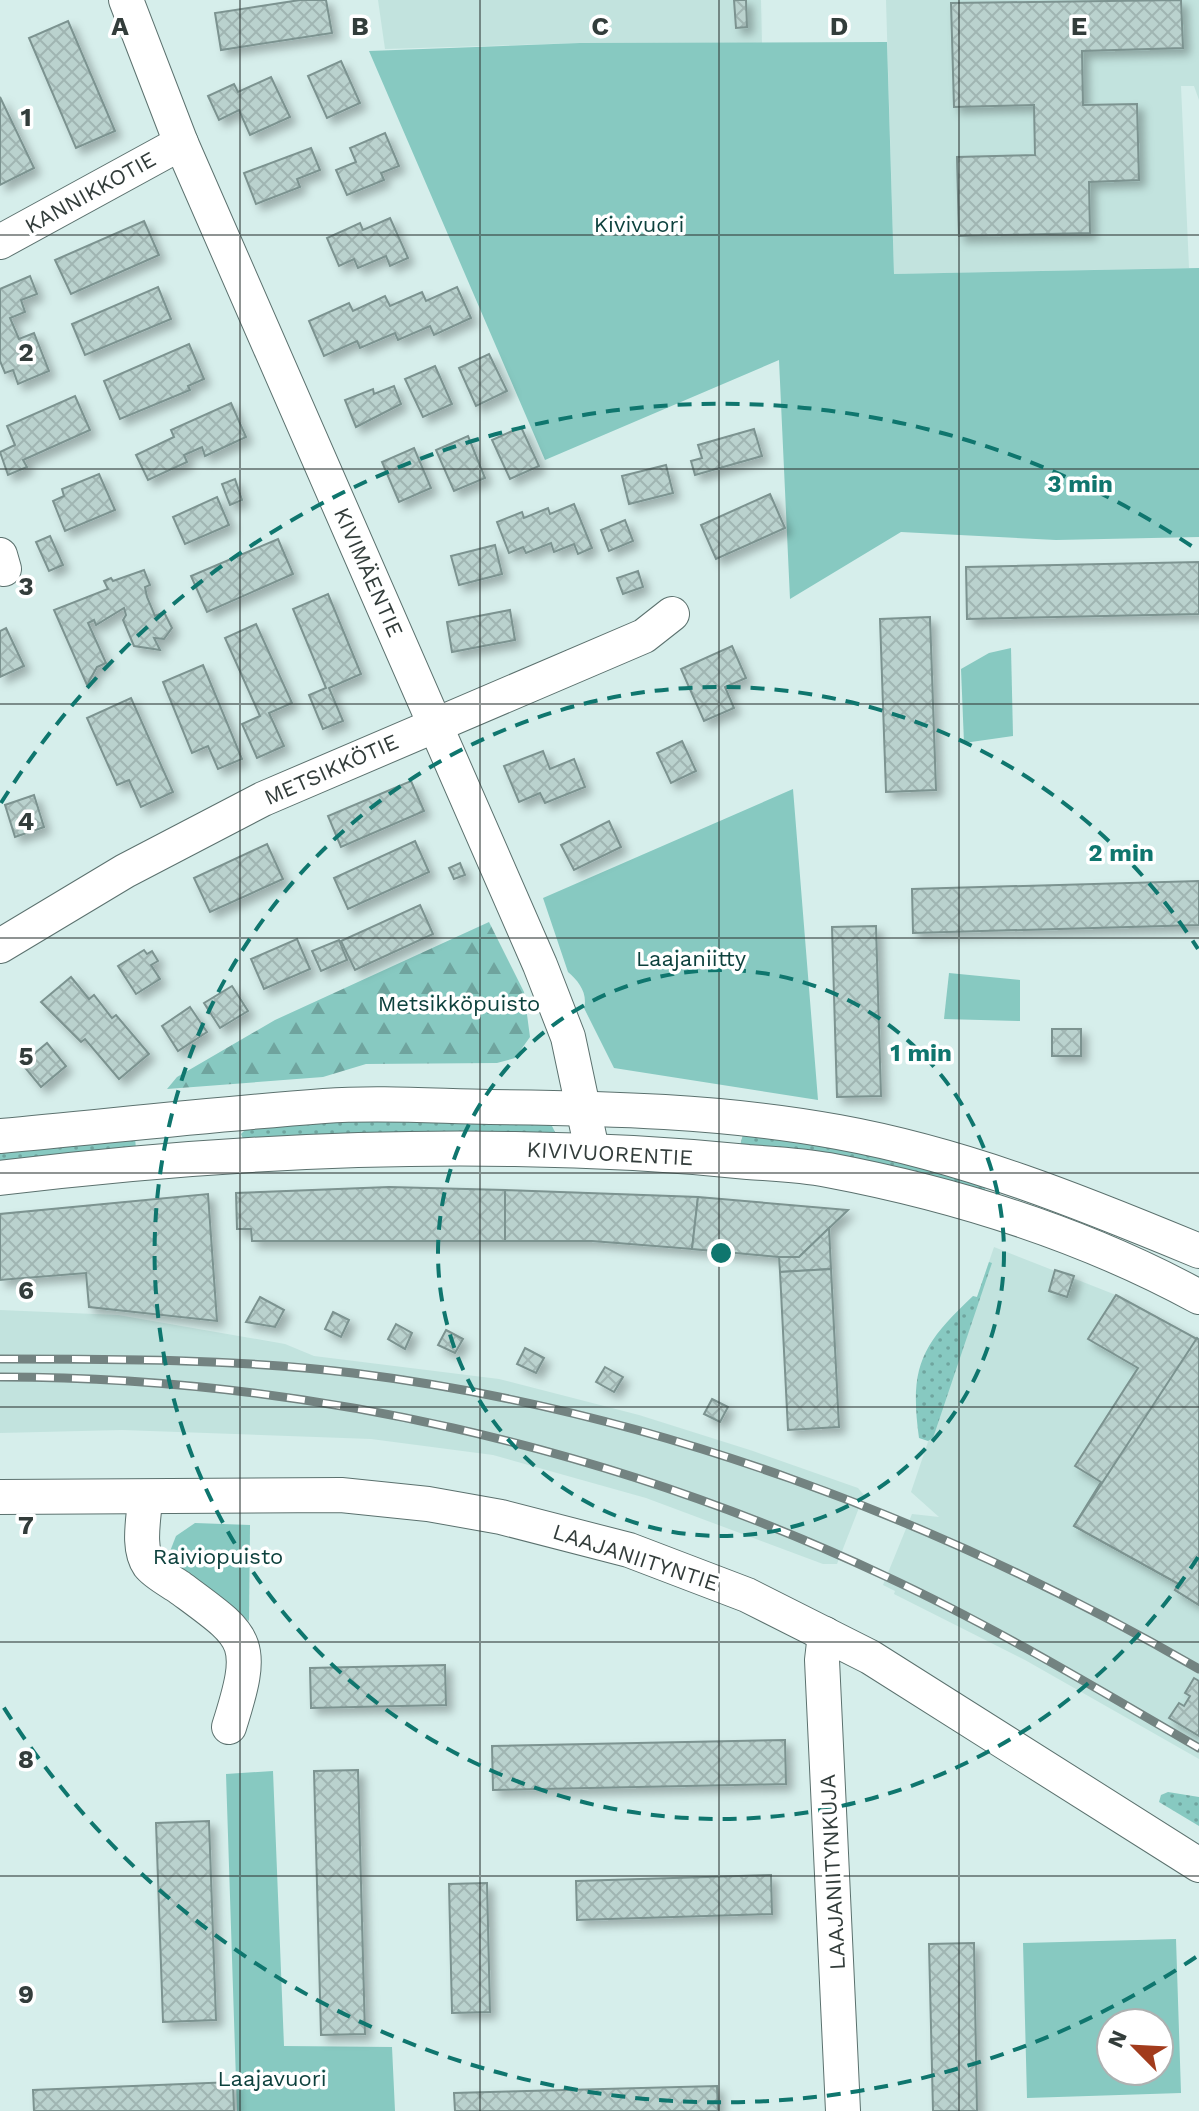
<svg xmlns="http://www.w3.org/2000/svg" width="1199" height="2111" font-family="'Work Sans',sans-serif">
	<defs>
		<pattern id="grass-dots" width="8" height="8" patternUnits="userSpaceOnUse" patternTransform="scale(2)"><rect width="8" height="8" fill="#87c9c1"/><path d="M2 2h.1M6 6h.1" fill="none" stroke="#6fa49e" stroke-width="1.8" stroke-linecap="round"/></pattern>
		<pattern id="forest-firs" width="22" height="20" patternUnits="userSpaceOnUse" patternTransform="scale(2)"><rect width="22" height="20" fill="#87c9c1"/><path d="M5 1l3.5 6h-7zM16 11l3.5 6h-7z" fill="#6fa49e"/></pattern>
		<pattern id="building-cross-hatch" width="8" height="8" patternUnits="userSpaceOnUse" patternTransform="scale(2)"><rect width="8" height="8" fill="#bad2ce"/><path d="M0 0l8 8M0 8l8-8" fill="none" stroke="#a0b5b2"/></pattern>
		<filter id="shadow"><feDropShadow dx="6" dy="6" stdDeviation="4" flood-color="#0004"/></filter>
	</defs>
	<rect width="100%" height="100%" fill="#d6eeeb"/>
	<g fill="#c2e3de">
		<path d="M378 0H761L762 44 580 43 385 49Z"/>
		<path d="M886 0H1199V100L1194 86H1181L1189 268 894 274Z"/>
		<path d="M994 1247 1116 1295 1199 1340V1759L1025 1660 894 1594 895 1591 883 1585 912 1514 939 1517 911 1492Z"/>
		<path d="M0 1310 118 1315 285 1344 314 1356 499 1379 639 1415 753 1451 858 1488 864 1495 837 1564H823L646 1498 493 1455 371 1439 122 1430 0 1433Z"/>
	</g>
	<g fill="url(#grass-dots)">
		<path d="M326 1120 551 1124 555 1132 553 1136 243 1139 241 1134 247 1128Z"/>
		<path d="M743 1134 879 1154 987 1183 983 1196 740 1146Z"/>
		<path d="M135 1136 136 1151 0 1164V1148Z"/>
		<path d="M989 1262 992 1263 933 1438 928 1441 919 1438C909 1366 922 1344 973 1296L977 1297Z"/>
		<path d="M1168 1792 1199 1797V1826L1159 1802 1161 1795Z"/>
	</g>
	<path fill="url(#forest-firs)" d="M489 922 524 992 530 1037 515 1058 497 1063 366 1064 323 1077 167 1089 177 1077 275 1020Z"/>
	<g fill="#87c9c1" fill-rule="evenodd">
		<path d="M887 42 894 274 1199 268V537L1056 540 901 532 790 599 779 360 545 460 369 51 580 43Z"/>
		<path d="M1011 648 1013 736 964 743 961 669 989 653Z"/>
		<path d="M793 789 818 1100 614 1068 584 1008C588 994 579 981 568 972L543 898Z"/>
		<path d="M949 973 1020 980V1021L944 1019Z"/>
		<path d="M195 1523 250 1525 249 1621 167 1559 176 1536Z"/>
		<path d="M273 1771 284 2046 392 2047 395 2111H237L226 1774Z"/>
		<path d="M1176 1939 1181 2093 1027 2098 1023 1943ZM1111 2023H1159V2071H1111Z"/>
	</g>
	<g fill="url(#building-cross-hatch)" stroke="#7c9390" stroke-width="2" filter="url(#shadow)">
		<path d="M300 0H326L332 33 221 50 215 13Z"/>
		<path d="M734 0H746L747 27 736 28Z"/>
		<path d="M1181 0 1183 48 1082 51 1083 105 1137 104 1139 180 1089 182 1090 233 959 236 957 157 1035 155 1034 105 954 107 951 3Z"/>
		<path d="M68 21 115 131 76 148 29 38Z"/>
		<path d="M341 61 360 103 327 118 308 76Z"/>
		<path d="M271 77 290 117 250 135 239 110 219 120 208 96 234 84 238 92Z"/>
		<path d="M0 97 34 168 0 185Z"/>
		<path d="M385 133 399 166 381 173 384 180 347 195 336 170 356 162 350 148Z"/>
		<path d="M311 148 320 170 297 179 300 187 256 204 244 173Z"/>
		<path d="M390 218 408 258 390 266 386 256 358 268 354 259 339 266 327 238 360 223 363 230Z"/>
		<path d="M144 221 159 255 71 294 55 260Z"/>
		<path d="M30 276 37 294 21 300 25 312 10 318 19 339 34 333 49 371 18 384 13 370 5 373 0 361V289Z"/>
		<path d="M158 287 171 319 85 355 72 324Z"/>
		<path d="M457 287 471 318 434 335 430 326 398 340 395 333 360 348 357 341 324 356 309 321 349 303 353 311 385 296 390 306 422 292 426 301Z"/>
		<path d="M189 344 204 379 188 386 190 390 120 419 104 381Z"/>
		<path d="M489 354 507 391 476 406 459 368Z"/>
		<path d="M435 366 452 404 423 417 405 379Z"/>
		<path d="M394 386 401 404 356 427 345 400 373 389 374 394Z"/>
		<path d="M75 396 90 430 23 460 27 467 8 475 0 452 15 445 7 426Z"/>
		<path d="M231 403 246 437 205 456 202 447 184 455 187 462 148 480 136 455 174 437 171 430Z"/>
		<path d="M521 427 539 466 510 479 492 440Z"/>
		<path d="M754 429 762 456 695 475 691 461 702 458 698 445Z"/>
		<path d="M468 436 485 478 454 491 436 450Z"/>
		<path d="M414 448 431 488 399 502 382 462Z"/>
		<path d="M666 465 673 493 629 504 622 476Z"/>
		<path d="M99 474 115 510 65 531 53 501 64 496 62 489Z"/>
		<path d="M235 479 242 500 230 505 222 484Z"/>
		<path d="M770 494 785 528 716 559 701 525Z"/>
		<path d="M217 497 229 525 185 544 173 517Z"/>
		<path d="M574 504 592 548 578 554 574 544 554 552 551 543 526 553 523 547 509 553 497 522 522 512 524 518 548 508 550 514Z"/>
		<path d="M625 520 633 541 609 551 601 530Z"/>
		<path d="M50 536 63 565 49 571 36 542Z"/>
		<path d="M278 539 293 574 207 612 191 576Z"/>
		<path d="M495 545 502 574 459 585 451 556Z"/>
		<path d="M1199 562V614L967 619 966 567Z"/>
		<path d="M144 570 150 585 145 587 147 597 155 616 164 612 172 628 164 639 154 638 160 650 134 646 123 620 126 615 124 608 96 625 94 620 88 623 106 663 97 667 87 685 54 610 108 589 104 581 111 578 113 581Z"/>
		<path d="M638 571 643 587 623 594 617 578Z"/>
		<path d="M328 594 361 674 329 688 343 721 323 729 309 695 326 688 293 609Z"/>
		<path d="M510 610 515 640 452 652 447 622Z"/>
		<path d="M930 617 936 790 886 792 880 619Z"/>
		<path d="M256 624 292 703 269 713 284 746 257 758 242 724 260 716 225 638Z"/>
		<path d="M6 628 24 666 0 677V631Z"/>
		<path d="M732 646 746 678 725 687 734 708 704 721 681 669Z"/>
		<path d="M203 665 242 759 218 769 208 746 192 753 163 682Z"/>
		<path d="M131 698 173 792 141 807 129 780 117 785 87 718Z"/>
		<path d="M682 741 696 771 671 783 657 753Z"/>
		<path d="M543 751 550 769 574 759 585 787 545 803 540 793 519 802 504 766Z"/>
		<path d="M411 781 424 811 341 847 328 816Z"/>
		<path d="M34 795 44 827 15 837 5 805Z"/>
		<path d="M609 821 621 847 574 870 561 845Z"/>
		<path d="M415 841 429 872 348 909 334 878Z"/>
		<path d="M267 844 283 879 210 912 194 878Z"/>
		<path d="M460 863 465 875 454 879 449 868Z"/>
		<path d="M1199 881V925L913 933 912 889Z"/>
		<path d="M420 905 433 934 355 970 341 941Z"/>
		<path d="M876 926 881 1096 837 1097 832 927Z"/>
		<path d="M297 939 310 969 264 989 251 959Z"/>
		<path d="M339 940 347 960 321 971 312 951Z"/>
		<path d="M144 950 147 954 152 951 158 961 151 965 160 979 136 994 118 966Z"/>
		<path d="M71 977 89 999 94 995 112 1018 116 1015 149 1054 119 1079 85 1039 81 1042 41 1002Z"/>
		<path d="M232 986 248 1011 220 1028 204 1003Z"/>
		<path d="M190 1007 207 1032 178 1051 162 1026Z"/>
		<rect x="1052" y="1029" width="29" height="27"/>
		<path d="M47 1043 66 1066 41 1087 22 1064Z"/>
		<path d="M389 1187 505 1190V1241H252L251 1229H237L236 1193Z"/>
		<path d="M505 1190 698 1197 692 1249 592 1241H505Z"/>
		<path d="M208 1194 217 1321 89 1307 86 1273 0 1280V1214Z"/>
		<path d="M698 1197 848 1210 799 1257H779L692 1249Z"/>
		<path d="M829 1228 831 1269 780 1272 779 1257H799Z"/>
		<path d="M831 1269 839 1427 788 1430 780 1272Z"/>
		<path d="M1055 1270 1074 1276 1067 1297 1049 1291Z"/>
		<path d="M1116 1295 1199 1340V1605L1175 1590 1179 1584 1074 1526 1101 1482 1075 1466 1138 1368 1088 1339Z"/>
		<path d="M260 1297 284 1310 275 1327 246 1322Z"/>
		<path d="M333 1312 349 1320 341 1337 325 1329Z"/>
		<path d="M396 1324 412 1333 405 1349 388 1339Z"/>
		<path d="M446 1330 463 1339 455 1353 438 1345Z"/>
		<path d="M1197 1338 1199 1340V1605L1175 1590 1179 1584 1074 1526Z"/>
		<path d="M525 1348 544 1358 536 1373 517 1364Z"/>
		<path d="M605 1367 623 1377 614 1392 596 1382Z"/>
		<path d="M712 1399 728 1407 720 1422 704 1414Z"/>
		<path d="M445 1665 446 1705 311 1708 310 1668Z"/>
		<path d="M1194 1678 1199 1681V1736L1169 1718 1179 1703 1184 1706 1190 1696 1185 1693Z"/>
		<path d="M785 1740 786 1784 493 1790 492 1746Z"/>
		<path d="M358 1770 365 2034 321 2035 314 1771Z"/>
		<path d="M209 1821 216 2020 163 2022 156 1823Z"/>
		<path d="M771 1875 772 1914 577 1920 576 1881Z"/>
		<path d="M487 1883 490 2012 452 2013 449 1884Z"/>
		<path d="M974 1943 977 2111H933L929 1944Z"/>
		<path d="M233 2082 234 2111H34L33 2090Z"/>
		<path d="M717 2086 718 2111H455L454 2093Z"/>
	</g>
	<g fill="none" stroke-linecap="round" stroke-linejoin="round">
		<defs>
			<g id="minor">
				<path d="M126 0 181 143 540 965 568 1037 592 1150"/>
				<path d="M0 242 181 143"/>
				<path d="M0 555 4 569"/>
				<path d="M0 946 125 871 263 799 644 636 672 614"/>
				<path d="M0 1136C108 1126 216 1114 324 1106 379 1102 435 1106 490 1107 605 1108 725 1111 838 1132 965 1155 1081 1202 1199 1251"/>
				<path d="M0 1178C172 1157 342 1146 515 1149 593 1150 670 1154 748 1162 775 1164 802 1165 828 1170 955 1194 1085 1235 1199 1297"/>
				<path d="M0 1497 341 1495 428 1504 501 1517 629 1550 747 1595 870 1657 1199 1865"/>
				<path d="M145 1499C144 1518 137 1548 149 1565 155 1573 170 1581 179 1587 248 1638 257 1639 229 1727"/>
				<path d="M825 1634 822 1660 843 2111"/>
			</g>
		</defs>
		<use href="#minor" stroke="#5b716e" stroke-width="36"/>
		<use href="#minor" stroke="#fff" stroke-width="34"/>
		<defs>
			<g id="rail">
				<path d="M0 1359C118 1359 236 1359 353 1373 651 1410 940 1519 1199 1669"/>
				<path d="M0 1377C304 1377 611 1447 885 1576 993 1626 1096 1688 1199 1748"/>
			</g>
		</defs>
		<use href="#rail" stroke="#738381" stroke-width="9"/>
		<use href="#rail" stroke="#fff" stroke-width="6" stroke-dasharray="18" stroke-linecap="butt"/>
	</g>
	<path fill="none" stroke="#333d3b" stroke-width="2" stroke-opacity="0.55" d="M240 0V2111M480 0V2111M719 0V2111M959 0V2111M0 235H1199M0 469H1199M0 704H1199M0 938H1199M0 1173H1199M0 1407H1199M0 1642H1199M0 1876H1199"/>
	<g fill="none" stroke="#0f766e" stroke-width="4" stroke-dasharray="14 10">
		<circle cx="721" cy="1253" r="283"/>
		<path d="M1198 1557A566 566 0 1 1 1198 949"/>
		<path d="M1196 1957A849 849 0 0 1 1 1703M1 803A849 849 0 0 1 1196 549"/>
	</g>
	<g text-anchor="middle" stroke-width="7" stroke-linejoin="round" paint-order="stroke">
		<g font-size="22" fill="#333d3b" stroke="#fff">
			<text transform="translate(90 192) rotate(-29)" y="8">KANNIKKOTIE</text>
			<text transform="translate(369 572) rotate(66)" y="8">KIVIMÄENTIE</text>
			<text transform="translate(331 769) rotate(-24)" y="8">METSIKKÖTIE</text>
			<text transform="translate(610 1153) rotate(3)" y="8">KIVIVUORENTIE</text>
			<text transform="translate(636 1557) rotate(18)" y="8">LAAJANIITYNTIE</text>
			<text transform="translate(832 1872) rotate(-93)" y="8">LAAJANIITYNKUJA</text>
		</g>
		<g font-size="22" fill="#0d413d" stroke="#fff">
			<text x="639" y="232">Kivivuori</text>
			<text x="691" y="966">Laajaniitty</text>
			<text x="459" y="1011">Metsikköpuisto</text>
			<text x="218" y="1564">Raiviopuisto</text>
			<text x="272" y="2086">Laajavuori</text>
		</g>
	</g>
	<g font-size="26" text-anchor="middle" font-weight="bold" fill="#333d3b" stroke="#fff" stroke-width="7" stroke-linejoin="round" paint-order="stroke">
		<text x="120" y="35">A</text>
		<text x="360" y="35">B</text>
		<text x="600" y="35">C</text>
		<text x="839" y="35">D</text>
		<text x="1079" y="35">E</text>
		<text x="26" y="126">1</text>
		<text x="26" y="361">2</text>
		<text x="26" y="595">3</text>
		<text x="26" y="830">4</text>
		<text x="26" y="1065">5</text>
		<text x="26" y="1299">6</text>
		<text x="26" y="1534">7</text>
		<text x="26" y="1768">8</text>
		<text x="26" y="2003">9</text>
	</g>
	<circle cx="721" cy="1253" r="12" fill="#0f766e" stroke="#fff" stroke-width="4"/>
	<g font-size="24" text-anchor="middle" font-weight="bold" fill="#0f766e" stroke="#fff" stroke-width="7" stroke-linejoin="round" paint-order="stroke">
		<text x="1080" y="492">3 min</text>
		<text x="1121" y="861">2 min</text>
		<text x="921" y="1061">1 min</text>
	</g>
	<g transform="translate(1135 2047) rotate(294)"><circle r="38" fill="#ffffff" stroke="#adb1b1" stroke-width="2"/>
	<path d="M0-6L14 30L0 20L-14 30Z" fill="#a23b1c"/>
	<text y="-12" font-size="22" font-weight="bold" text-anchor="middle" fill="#333d3b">N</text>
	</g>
</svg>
